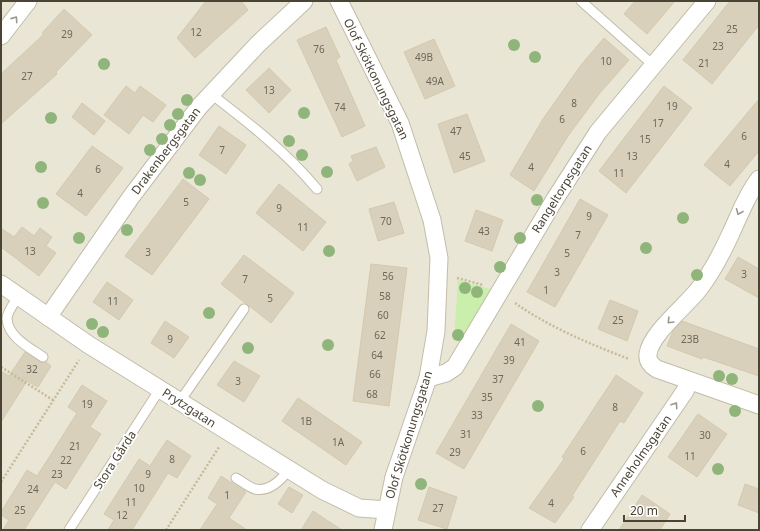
<svg xmlns="http://www.w3.org/2000/svg" width="760" height="531" font-family="'Noto Sans',sans-serif">
	<rect width="100%" height="100%" fill="#f6f3e8"/>
	<rect fill="#eae6d5" x="1" y="1" width="758" height="529"/>
	<path fill="#caeeac" d="M458 280 493 290 459 342 454 339Z"/>
	<g fill="#d9d0bc" stroke="#d4c9ae">
		<path d="M206 1H241L248 10 195 58 177 38Z"/>
		<path d="M635 1H675L647 34 624 14Z"/>
		<path d="M730 1H759V25L712 84 683 60Z"/>
		<path d="M64 9 92 35 56 72 57 74 1 124V74L44 34 42 33Z"/>
		<path d="M326 27 340 57 336 60 365 126 342 137 297 40Z"/>
		<path d="M604 38 629 60 599 94 568 136 534 191 510 175 543 119 581 65Z"/>
		<path d="M434 39 455 86 425 99 404 52Z"/>
		<path d="M269 68 291 90 269 113 246 90Z"/>
		<path d="M126 86 135 93 140 86 166 105 153 122 143 115 129 134 104 115Z"/>
		<path d="M664 86 692 108 626 193 599 171Z"/>
		<path d="M759 99V151L730 186 704 165Z"/>
		<path d="M82 103 105 121 94 135 72 117Z"/>
		<path d="M467 114 485 161 454 173 438 124Z"/>
		<path d="M219 126 246 145 226 174 199 155Z"/>
		<path d="M92 146 123 168 86 216 56 194Z"/>
		<path d="M376 147 385 167 357 181 349 164 353 161 351 156Z"/>
		<path d="M183 179 209 199 152 275 125 256Z"/>
		<path d="M279 184 326 222 303 251 256 213Z"/>
		<path d="M580 199 608 215 555 307 527 292Z"/>
		<path d="M394 202 404 233 378 241 369 209Z"/>
		<path d="M476 210 503 220 492 251 465 241Z"/>
		<path d="M22 227 34 236 40 228 52 237 46 246 56 253 39 276 1 247V228L14 237Z"/>
		<path d="M244 255 294 293 271 323 221 284Z"/>
		<path d="M738 257 759 269V298L725 279Z"/>
		<path d="M371 264 407 268 389 406 353 401Z"/>
		<path d="M107 282 133 300 119 320 93 302Z"/>
		<path d="M610 300 638 311 627 341 598 329Z"/>
		<path d="M165 321 189 337 174 358 151 343Z"/>
		<path d="M682 321 759 349V376L703 357 702 359 667 346 673 331Z"/>
		<path d="M511 324 539 341 464 469 436 453Z"/>
		<path d="M25 352 40 362H46L51 366 38 387 27 381 1 422V371L9 376Z"/>
		<path d="M234 361 260 376 244 402 217 385Z"/>
		<path d="M616 375 643 393 624 423 620 421 572 496 574 497 555 523 529 508 564 459 562 457Z"/>
		<path d="M82 385 107 401 90 427 101 434 66 489 55 482 24 530H3L9 520 1 515V512L27 470 37 476 48 459 77 413 68 407Z"/>
		<path d="M298 398 362 442 346 465 282 421Z"/>
		<path d="M698 414 727 434 697 477 668 457Z"/>
		<path d="M167 440 191 456 177 478 168 473 132 530H108L114 520 104 514 139 459 150 466Z"/>
		<path d="M221 476 246 492 229 518 247 530H200L217 504 208 498Z"/>
		<path d="M745 484 759 489V513L738 505Z"/>
		<path d="M289 487 303 495 292 513 278 504Z"/>
		<path d="M429 487 457 497 447 529 418 520Z"/>
		<path d="M642 495 670 514 660 530H619Z"/>
		<path d="M313 511 342 530H301Z"/>
	</g>
	<g fill="none" stroke-linecap="round" stroke-linejoin="round">
		<defs>
			<g id="lane">
				<path d="M581 1 652 64"/>
				<path d="M211 94C249 123 286 152 317 189"/>
				<path d="M19 296C15 302 7 311 7 319 8 337 30 348 43 357"/>
				<path d="M180 401 244 309"/>
				<path d="M236 478C241 481 249 487 255 489 270 492 282 479 289 469"/>
				<path d="M69 530 160 389"/>
			</g>
			<g id="street">
				<path d="M339 1 400 123 432 220 439 258 436 331 428 378 394 477 383 530"/>
				<path d="M1 36 28 1"/>
				<path d="M759 179C746 196 740 214 731 233 722 253 712 272 699 289 686 306 651 333 648 354 647 361 652 366 657 369L759 405"/>
				<path d="M1 284 89 345 322 490 359 508 387 510"/>
				<path d="M48 317 131 197 199 107 258 44 304 1"/>
				<path d="M428 378 446 373 455 367 555 199 598 132 707 1"/>
				<path d="M590 530 685 391 689 381"/>
			</g>
		</defs>
		<use href="#lane" stroke="#c2bca9" stroke-width="11"/>
		<use href="#street" stroke="#c2bca9" stroke-width="19"/>
		<g stroke="#c6ba99" stroke-width="2.5" stroke-dasharray="2 2" stroke-linecap="butt">
			<path d="M457 278 483 285"/>
			<path d="M515 303C549 327 590 344 629 359"/>
			<path d="M1 367 53 400"/>
			<path d="M1 482 79 360"/>
			<path d="M166 530 219 447"/>
		</g>
		<use href="#lane" stroke="#fff" stroke-width="9"/>
		<use href="#street" stroke="#fff" stroke-width="17"/>
	</g>
	<g fill="#90b57b">
		<circle cx="514" cy="45" r="6"/>
		<circle cx="535" cy="57" r="6"/>
		<circle cx="104" cy="64" r="6"/>
		<circle cx="187" cy="100" r="6"/>
		<circle cx="304" cy="113" r="6"/>
		<circle cx="178" cy="114" r="6"/>
		<circle cx="51" cy="118" r="6"/>
		<circle cx="170" cy="125" r="6"/>
		<circle cx="162" cy="139" r="6"/>
		<circle cx="289" cy="141" r="6"/>
		<circle cx="150" cy="150" r="6"/>
		<circle cx="302" cy="155" r="6"/>
		<circle cx="41" cy="167" r="6"/>
		<circle cx="327" cy="172" r="6"/>
		<circle cx="189" cy="173" r="6"/>
		<circle cx="200" cy="180" r="6"/>
		<circle cx="537" cy="200" r="6"/>
		<circle cx="43" cy="203" r="6"/>
		<circle cx="683" cy="218" r="6"/>
		<circle cx="127" cy="230" r="6"/>
		<circle cx="79" cy="238" r="6"/>
		<circle cx="520" cy="238" r="6"/>
		<circle cx="646" cy="248" r="6"/>
		<circle cx="329" cy="251" r="6"/>
		<circle cx="500" cy="267" r="6"/>
		<circle cx="697" cy="275" r="6"/>
		<circle cx="465" cy="288" r="6"/>
		<circle cx="477" cy="292" r="6"/>
		<circle cx="209" cy="313" r="6"/>
		<circle cx="92" cy="324" r="6"/>
		<circle cx="103" cy="332" r="6"/>
		<circle cx="458" cy="335" r="6"/>
		<circle cx="328" cy="345" r="6"/>
		<circle cx="248" cy="348" r="6"/>
		<circle cx="719" cy="376" r="6"/>
		<circle cx="732" cy="379" r="6"/>
		<circle cx="538" cy="406" r="6"/>
		<circle cx="735" cy="411" r="6"/>
		<circle cx="718" cy="469" r="6"/>
		<circle cx="421" cy="484" r="6"/>
	</g>
	<defs><path id="oneway-chevron" d="M-2-3.5L2.5 0L-2 3.5" fill="none" stroke-width="1.6" stroke-linecap="round" stroke-linejoin="round"/></defs>
	<g stroke="#9b9890">
		<use href="#oneway-chevron" transform="translate(15 19) rotate(-55)"/>
		<use href="#oneway-chevron" transform="translate(739 212) rotate(112)"/>
		<use href="#oneway-chevron" transform="translate(670 321) rotate(134)"/>
		<use href="#oneway-chevron" transform="translate(675 405) rotate(-56)"/>
	</g>
	<g text-anchor="middle" stroke-width="3.5" stroke-linejoin="round" paint-order="stroke">
		<g font-size="10" fill="#6e6757">
			<text x="732" y="33">25</text>
			<text x="196" y="36">12</text>
			<text x="67" y="38">29</text>
			<text x="718" y="50">23</text>
			<text x="319" y="53">76</text>
			<text x="424" y="61">49B</text>
			<text x="606" y="65">10</text>
			<text x="704" y="67">21</text>
			<text x="27" y="80">27</text>
			<text x="435" y="85">49A</text>
			<text x="269" y="94">13</text>
			<text x="574" y="107">8</text>
			<text x="672" y="110">19</text>
			<text x="340" y="111">74</text>
			<text x="562" y="123">6</text>
			<text x="658" y="127">17</text>
			<text x="456" y="135">47</text>
			<text x="744" y="140">6</text>
			<text x="645" y="143">15</text>
			<text x="222" y="154">7</text>
			<text x="465" y="160">45</text>
			<text x="632" y="160">13</text>
			<text x="727" y="168">4</text>
			<text x="531" y="171">4</text>
			<text x="98" y="173">6</text>
			<text x="619" y="177">11</text>
			<text x="80" y="197">4</text>
			<text x="186" y="206">5</text>
			<text x="279" y="212">9</text>
			<text x="589" y="220">9</text>
			<text x="386" y="225">70</text>
			<text x="303" y="231">11</text>
			<text x="484" y="235">43</text>
			<text x="578" y="239">7</text>
			<text x="30" y="255">13</text>
			<text x="148" y="256">3</text>
			<text x="567" y="257">5</text>
			<text x="557" y="276">3</text>
			<text x="744" y="278">3</text>
			<text x="388" y="280">56</text>
			<text x="245" y="283">7</text>
			<text x="546" y="294">1</text>
			<text x="385" y="300">58</text>
			<text x="270" y="302">5</text>
			<text x="113" y="305">11</text>
			<text x="383" y="319">60</text>
			<text x="618" y="324">25</text>
			<text x="380" y="339">62</text>
			<text x="170" y="343">9</text>
			<text x="690" y="343">23B</text>
			<text x="520" y="346">41</text>
			<text x="377" y="359">64</text>
			<text x="509" y="364">39</text>
			<text x="32" y="373">32</text>
			<text x="375" y="378">66</text>
			<text x="498" y="383">37</text>
			<text x="238" y="385">3</text>
			<text x="372" y="398">68</text>
			<text x="487" y="401">35</text>
			<text x="87" y="408">19</text>
			<text x="615" y="411">8</text>
			<text x="477" y="419">33</text>
			<text x="306" y="425">1B</text>
			<text x="466" y="438">31</text>
			<text x="705" y="439">30</text>
			<text x="338" y="446">1A</text>
			<text x="75" y="450">21</text>
			<text x="583" y="455">6</text>
			<text x="455" y="456">29</text>
			<text x="690" y="460">11</text>
			<text x="172" y="463">8</text>
			<text x="66" y="464">22</text>
			<text x="57" y="478">23</text>
			<text x="148" y="478">9</text>
			<text x="139" y="492">10</text>
			<text x="33" y="493">24</text>
			<text x="227" y="499">1</text>
			<text x="131" y="506">11</text>
			<text x="551" y="507">4</text>
			<text x="438" y="512">27</text>
			<text x="20" y="514">25</text>
			<text x="122" y="519">12</text>
		</g>
		<g font-size="12" fill="#4a4435" stroke="#fff">
			<text transform="translate(376 79) rotate(64)" y="4">Olof Skötkonungsgatan</text>
			<text transform="translate(166 151) rotate(-53)" y="4">Drakenbergsgatan</text>
			<text transform="translate(562 189) rotate(-58)" y="4">Rangeltorpsgatan</text>
			<text transform="translate(189 408) rotate(33)" y="4">Prytzgatan</text>
			<text transform="translate(409 435) rotate(-73)" y="4">Olof Skötkonungsgatan</text>
			<text transform="translate(641 456) rotate(-55)" y="4">Anneholmsgatan</text>
			<text transform="translate(115 460) rotate(-57)" y="4">Stora Gårda</text>
		</g>
	</g>
	<rect width="760" height="531" fill="none" stroke="#4a4435" stroke-width="4"/>
	<path d="M624 515v6h61v-6" fill="none" stroke="#4a4435" stroke-width="2"/>
	<text x="630" y="515" font-size="12" fill="#4a4435" stroke="#ffffff" stroke-width="3" paint-order="stroke">20 m</text>
</svg>
